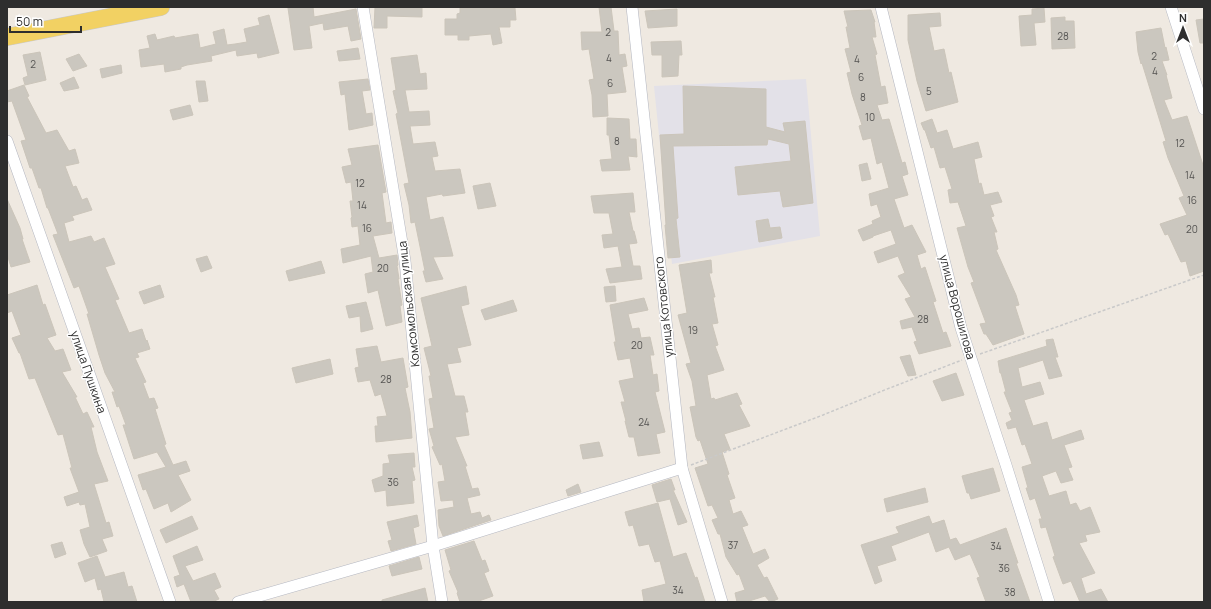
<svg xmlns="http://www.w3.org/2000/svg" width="1211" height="609" font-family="Manrope,sans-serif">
	<rect width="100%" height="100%" fill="#efe9e1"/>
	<path fill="#e3e1e8" d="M806 79 820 236 672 264 654 86Z"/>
	<g fill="#cbc7bf" stroke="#cbc5ba">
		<path d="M298 7H313L314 17 356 9 361 39 351 41 348 26 324 30 323 23 309 26 312 48 294 50 288 8Z"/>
		<path d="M375 7H422V17L387 16V28H374Z"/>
		<path d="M493 7V8H515L516 20H510V27H499L502 43 493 45 491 34 469 36V40H458V35H445V19H457V14L460 13V8Z"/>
		<path d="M599 7H611L614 31H618L619 55 625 54 627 66 622 67 626 92 607 94 608 116 593 117 592 95 589 80 594 79 589 49 582 50 581 32H602Z"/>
		<path d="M1044 8 1045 22 1034 23 1036 45 1021 46 1019 16 1032 15V9Z"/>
		<path d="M677 9V26L648 28 645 11Z"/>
		<path d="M871 10 875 22H874L876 37H872L877 54 875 55 881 87 885 86 888 103 877 105 882 120 889 119 902 163 905 162 908 174 902 176 908 195 894 199 904 228 912 225 926 252 917 255 921 269 925 267 936 301 933 302 943 333 946 332 951 346 919 354 914 342 917 341 912 327 902 329 900 321 915 317 905 299 911 297 898 276 905 273 898 256 878 263 874 252 896 244 891 230 873 236V237L863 241 858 230 873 224 872 221 881 217 877 204 871 206 869 194 889 188 882 162 877 164 871 138 863 140 859 126 862 125 852 94 847 73 851 72 845 49 850 48 846 27H848L844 11Z"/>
		<path d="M940 13 941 26 929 27 934 51 944 49 949 73 951 72 958 102 926 111 917 81 908 40V15Z"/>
		<path d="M269 15 279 53 258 58 257 53 237 56 236 50 211 56 212 61 187 65 181 67V69L165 72 164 64 141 67 139 50 150 48 147 36 155 34 157 40 174 36 175 38 198 34 200 48 216 44 213 32 224 29 227 45 235 44 247 42 244 29 260 25 258 18Z"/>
		<path d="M1065 17V21H1074L1075 48 1052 49 1051 18Z"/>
		<path d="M1204 19V43H1200L1196 20Z"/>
		<path d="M1161 28 1165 48 1166 47 1169 60 1162 61 1167 75H1166L1172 98 1164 100 1172 120 1187 116 1204 168V271L1190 276 1186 261 1181 262 1168 234 1165 235 1160 224 1187 215 1179 198 1184 196 1168 158 1163 142 1166 141 1142 63 1141 64 1138 52 1136 32Z"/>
		<path d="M681 41 682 55H679L678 76 662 77V55H652L651 42Z"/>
		<path d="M358 48 360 59 339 61 337 51Z"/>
		<path d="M40 52 46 80 25 85 23 78 28 76 23 55Z"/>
		<path d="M79 54 87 66 73 71 66 59Z"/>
		<path d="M417 55 420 74 426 73 427 89 405 90 409 112 429 111 430 125 410 126 413 144 435 142 438 156 432 157 435 171 460 169 465 193 443 196 442 194 426 197 430 220 443 217 453 256 433 257 443 279 426 282 423 271H425L415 222 411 223 409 205 404 184 409 183 396 114 398 113 393 91 396 90 391 58Z"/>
		<path d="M121 65 122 73 102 78 100 69Z"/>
		<path d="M74 77 79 88 64 91 60 83Z"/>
		<path d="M368 79 370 90 362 91 366 114 372 113 373 125 349 130 345 94 341 95 339 82Z"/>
		<path d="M196 81H205L208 101 199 102Z"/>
		<path d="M24 85 29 96 27 97 46 133 57 130 69 151 75 149 79 163 65 166 73 187 76 186 82 200 87 198 92 210 72 216 74 220 64 223 69 242 91 236 94 242 104 238 115 264 105 267 119 299 115 300 129 333 142 329 146 341 147 340 150 349 137 353 139 357 135 358 146 382 143 383 149 399 154 398 158 408 155 409 166 444 164 445 173 465 186 461 190 471 178 475 191 500 171 512 168 503 154 509 146 489 143 490 138 475 166 467 157 452 134 459 123 425H126L119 406 117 407 112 392H115L105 373 99 355 87 314H89L79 286 74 288 53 235 58 234 48 208H47L41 188H39L32 168H30L21 141 26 140 12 101 7 102V91Z"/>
		<path d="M683 86 766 89V127L785 132 783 123 805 121 813 203 783 207 780 191 738 195 735 167 791 161 789 144 768 139 767 145 673 146 678 218 676 219 680 257 668 258 665 225H666L660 135 684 134Z"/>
		<path d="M190 105 193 115 173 120 170 110Z"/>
		<path d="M607 118 629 119 630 139H636L637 157 628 156 630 170 602 171 600 160 612 159 609 135H607Z"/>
		<path d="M932 119 937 133 947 130 953 149 978 142 982 157 974 159 979 184 981 183 984 195 998 192 1002 202 990 205 994 216 991 217 997 232H994L998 249 996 250 1016 295 1019 305 1015 306 1024 334 993 345 986 334H984L980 324 986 323 971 283 974 282 968 267 957 228 966 226 958 202 950 203 948 190 952 189 945 167 940 168 934 147 931 148 925 130H924L921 123Z"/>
		<path d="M378 145 386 192 382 193 386 223 391 222 392 233 373 236 379 258 397 255 398 265 397 266 399 279H398L402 305 400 306 402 322 386 326 378 290 368 293 365 274 373 272 371 256 343 263 341 249 360 245 358 226 352 227 351 218 352 217 350 201H353L351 182 346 183 342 167 352 165 348 149Z"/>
		<path d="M867 163 871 179 862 181 859 165Z"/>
		<path d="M490 183 496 206 478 209 473 186Z"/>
		<path d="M633 193 635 212H629L633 231H634L637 243 629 244 633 266H640L642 279 610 283 606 269 622 267 618 246 604 248 602 235 613 234 609 213H594L591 196Z"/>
		<path d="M7 199 20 228 23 239H22L30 262 11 267 7 254Z"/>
		<path d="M768 219 770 228 780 227 782 238 759 242 756 221Z"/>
		<path d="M207 256 212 268 201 272 196 259Z"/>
		<path d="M711 260 712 273H709L715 297H713L718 323 712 324 718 345 715 346 724 370 707 375 711 399 714 398 715 400 737 393 742 404 739 405 750 426 724 434 730 449 722 452 729 474 727 475 735 498 729 500 733 514 741 511 748 525 742 527 753 554 765 549 769 558 757 565 764 578 767 577 778 599 770 602 765 596 746 602H737L735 593 745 590 739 574 737 575 726 557 720 534H718L712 520 718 518 712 505 708 506 695 468 708 464 700 440 698 441 696 437 690 407 696 406 692 381 686 364 691 363 678 315 687 313 679 265Z"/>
		<path d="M321 261 325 273 289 281 286 271Z"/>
		<path d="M37 285 43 305 45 304 56 335 47 338 55 351 63 349 71 370 62 372 77 397H75L83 414 87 412 94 427H91L97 452 108 481 94 484 106 523 109 522 113 536 102 539 107 551 90 557 84 544 80 530 90 527 85 504 80 505 79 502 67 506 64 497 79 492 70 468H72L63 434 58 435 35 378 29 379 20 353H19L12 338 21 335 12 311 7 313V295Z"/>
		<path d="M160 285 164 297 144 304 139 292Z"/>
		<path d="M466 286 469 304 461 306 471 345 457 348 461 362 447 364 455 396H464L468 412H465L469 435 455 437 467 466H465L472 489 478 488 480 495 467 498 471 514 480 512 482 518 489 515 491 520 443 536 439 526 438 510 454 507 453 500 441 501 438 482 445 481 442 464 440 465 432 447 434 446 429 429 434 428 429 399 433 398 429 376H431L424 348 432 346 421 298Z"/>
		<path d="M615 286 616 301 606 302 604 287Z"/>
		<path d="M644 298 648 310 628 314 632 329 639 328 641 338 650 337 654 355H650L653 375 657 374 659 391 655 392 665 432 656 434 660 453 638 456 634 437H629L625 421H626L621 402H625L619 381 634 378 630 358 618 360 614 342H616L610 305Z"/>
		<path d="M513 300 517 311 485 320 481 310Z"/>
		<path d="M366 302 373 329 361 332 360 316 349 318 346 306Z"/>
		<path d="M1053 339 1058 357H1055L1062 376 1049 379 1043 360 1018 368 1022 387 1040 382 1044 394 1024 400 1033 426 1047 422 1052 440 1081 430 1084 439 1064 445 1072 467 1068 468 1073 480 1061 483 1056 471 1042 476 1049 496 1066 491 1070 505 1076 503 1080 511 1090 507 1100 532 1085 535 1087 541 1079 543 1095 573 1081 578 1086 594 1101 589 1108 602H1080L1071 581 1063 584 1053 557 1055 556 1046 527 1041 528 1039 519H1042L1035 498 1030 500 1026 488H1028L1022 467 1032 464 1025 444 1022 445 1016 427 1008 429 1006 423 1012 420 1009 413 1012 412 1004 392H1006L1001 373H1000L998 361 1047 346 1046 340Z"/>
		<path d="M377 346 381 362 403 358 408 387 405 388 410 412 412 438 376 442 375 426H378L377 417 387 416 381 394 375 396 370 380 358 382 355 368 359 367 356 349Z"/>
		<path d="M910 355 916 375 908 376 900 357Z"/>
		<path d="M330 359 333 374 296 383 292 368Z"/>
		<path d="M956 373 964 395 942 401 933 381Z"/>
		<path d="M599 442 603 456 583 459 580 445Z"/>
		<path d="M414 453 415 467H412L415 480 412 481 414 503 387 506 386 490 375 492 372 480 383 476V464L390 463 388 455Z"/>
		<path d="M993 468 1000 491 971 499 969 493H967L962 476Z"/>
		<path d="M671 479 675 490H673L687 522 678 525 670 499 657 502 652 485Z"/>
		<path d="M578 484 581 492 568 496 566 490Z"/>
		<path d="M925 488 928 502 887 512 884 499Z"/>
		<path d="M658 503 673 557 686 553 695 578 697 577 705 602H644L642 590 666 584 660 561 655 562 649 544 639 546 633 525 629 526 625 512Z"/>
		<path d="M417 515 419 526 413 528 416 544 391 551 388 541 392 540 387 522Z"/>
		<path d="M192 516 198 529 166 543 160 530Z"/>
		<path d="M929 516 932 524 944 520 950 540 956 538 960 545 1006 528 1018 563H1016L1030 602H986L977 578 980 577 970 554 955 560 949 547 936 552 929 532 891 546 896 560 877 566 882 581 875 584 861 545 899 533 896 527Z"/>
		<path d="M474 541 482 561 485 560 489 571 484 573 493 596 476 602H460L457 593 458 592 449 571 451 570 445 550Z"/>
		<path d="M62 542 66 554 55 558 51 545Z"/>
		<path d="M197 546 203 560 185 566 193 581 215 573 221 587 214 590 219 599 212 602H191L184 584 177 587 174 577 180 575 173 556Z"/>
		<path d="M97 556 105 577 124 572 128 587 132 586 137 602H104L101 589 98 590 95 578 85 582 78 563Z"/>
		<path d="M419 557 422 569 392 576 389 566Z"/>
		<path d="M425 588 428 602H382V600Z"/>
	</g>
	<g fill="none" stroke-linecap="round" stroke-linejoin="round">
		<defs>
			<g id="minor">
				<path d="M363 7 405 261 433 546 442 602"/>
				<path d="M632 7 682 468 722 602"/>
				<path d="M881 7 961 328 1006 465 1049 602"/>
				<path d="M1171 7 1204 109"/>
				<path d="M7 141 170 602"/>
				<path d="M238 602 433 546 682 468"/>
			</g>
			<path id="primary" d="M7 37 161 7"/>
		</defs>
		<use href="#minor" stroke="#b4b7c1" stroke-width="12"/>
		<use href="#primary" stroke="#c9c9c9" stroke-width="18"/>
		<g stroke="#c9c9c9" stroke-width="1.5" stroke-dasharray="3 2" stroke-linecap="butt">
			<path d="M980 354 1204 275"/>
			<path d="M691 465 823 415 882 391 962 360"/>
		</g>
		<use href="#minor" stroke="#fff" stroke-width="11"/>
		<use href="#primary" stroke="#f2d163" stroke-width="17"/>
	</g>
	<g text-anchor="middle" stroke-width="3" stroke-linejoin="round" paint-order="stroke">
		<g font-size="10" fill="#555452">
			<text x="608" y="36">2</text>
			<text x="1063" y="40">28</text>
			<text x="1154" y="60">2</text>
			<text x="609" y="62">4</text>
			<text x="857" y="63">4</text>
			<text x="33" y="68">2</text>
			<text x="1155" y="75">4</text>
			<text x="861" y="81">6</text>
			<text x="610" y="87">6</text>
			<text x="929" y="95">5</text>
			<text x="863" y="101">8</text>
			<text x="870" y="121">10</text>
			<text x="617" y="145">8</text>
			<text x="1180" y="147">12</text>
			<text x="1190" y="179">14</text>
			<text x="360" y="187">12</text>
			<text x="1192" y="204">16</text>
			<text x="362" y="209">14</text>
			<text x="367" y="232">16</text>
			<text x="1192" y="233">20</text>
			<text x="383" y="272">20</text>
			<text x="923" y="323">28</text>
			<text x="693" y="334">19</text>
			<text x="637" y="349">20</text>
			<text x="386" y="383">28</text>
			<text x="644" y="426">24</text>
			<text x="393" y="486">36</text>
			<text x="733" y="549">37</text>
			<text x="996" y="550">34</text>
			<text x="1004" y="572">36</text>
			<text x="678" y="594">34</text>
			<text x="1010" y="596">38</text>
		</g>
		<g font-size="12" fill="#2e2e2e" stroke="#fff">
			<text transform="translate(409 304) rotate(-96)" y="4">Комсомольская улица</text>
			<text transform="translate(664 307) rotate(-96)" y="4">улица Котовского</text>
			<text transform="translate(957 307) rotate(75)" y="4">улица Ворошилова</text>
			<text transform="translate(88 372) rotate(71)" y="4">улица Пушкина</text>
		</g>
	</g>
	<rect width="1211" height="609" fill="none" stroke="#2e2e2e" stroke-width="16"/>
	<g transform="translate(1183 28)" stroke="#ffffff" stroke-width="3" paint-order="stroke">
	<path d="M0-3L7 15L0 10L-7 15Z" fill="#2e2e2e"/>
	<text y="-6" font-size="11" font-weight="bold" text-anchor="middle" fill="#2e2e2e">N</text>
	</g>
	<path d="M10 26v6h71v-6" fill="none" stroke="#2e2e2e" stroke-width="2"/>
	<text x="16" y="26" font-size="12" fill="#2e2e2e" stroke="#ffffff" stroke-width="3" paint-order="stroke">50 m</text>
</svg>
